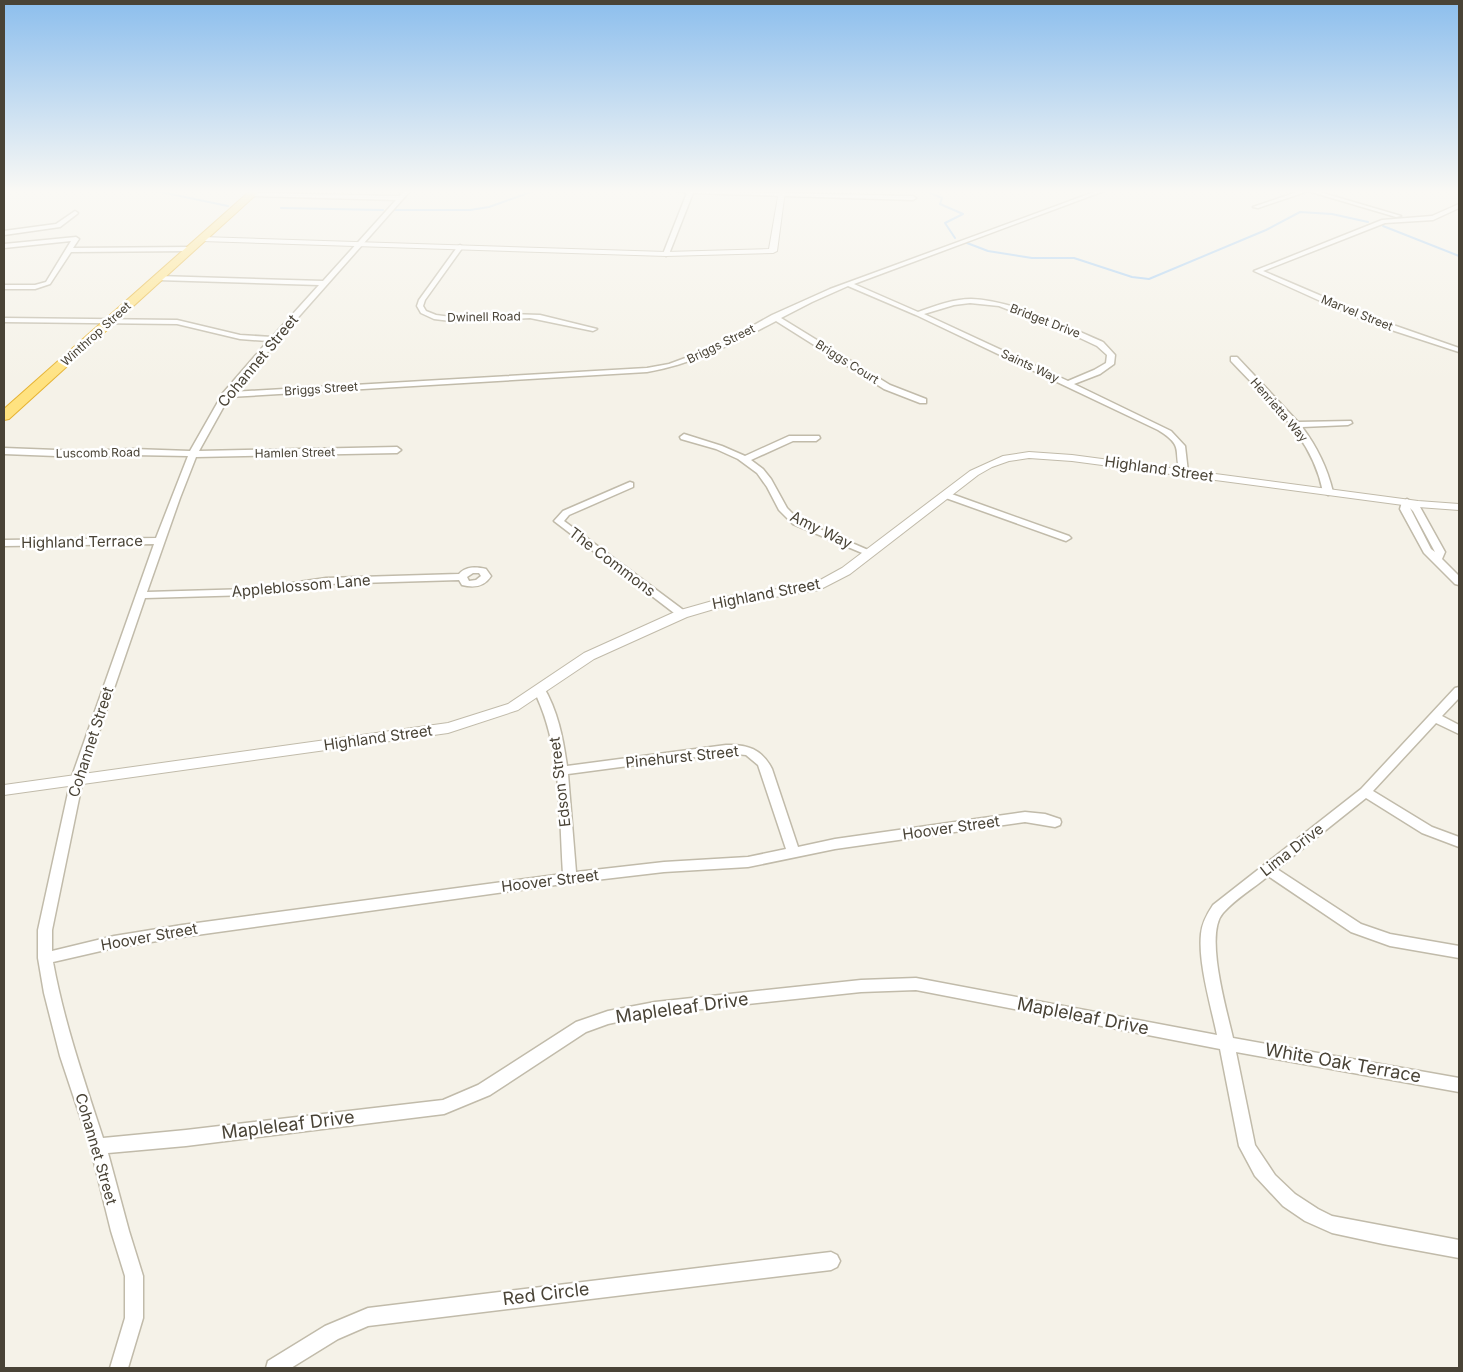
<svg xmlns="http://www.w3.org/2000/svg" width="1463" height="1372" font-family="Inter,sans-serif">
	<rect width="100%" height="100%" fill="#f5f2e8"/>
	<g fill="none" stroke-linecap="round" stroke-linejoin="round">
		<g stroke="#a2ccf4" stroke-width="2">
			<path d="M156 191 228 206"/>
			<path d="M926 191 942 198 940 204 963 214 945 223 955 238"/>
			<path d="M281 208 383 210"/>
			<path d="M395 210H470L489 207 534 191"/>
			<path d="M1383 226 1459 256"/>
			<path d="M967 243 988 251 1032 258H1074L1132 277 1149 279 1266 230 1300 212 1332 214 1368 222"/>
		</g>
		<defs>
			<g id="minor">
				<path d="M404 191H410L232 392 647 368 669 364 715 347 772 315 830 289 1097 191H1104L854 284 918 312C935 306 953 299 971 299 1010 300 1067 326 1103 342L1115 355 1114 364 1100 374 1074 384 1171 431 1185 446 1188 472 1184 475 1181 474C1172 451 1186 447 1158 430L916 315 848 286 812 302 781 318 890 385 926 399V403H920L884 389 776 321C734 343 694 364 647 372L229 397 199 451 397 447 401 450 397 453 196 457 180 498 147 592 250 589 326 578 459 574C466 566 476 567 486 569L491 576C484 587 474 588 462 585L459 580 326 584 250 595 145 598 83 779 52 930V951L114 936 182 925 563 874C559 813 562 745 533 689L539 685 543 686C558 711 563 738 567 766L726 745C747 744 762 749 772 769L798 847 835 839 1025 812 1045 814 1060 819 1061 822 1060 825 1055 827 1025 822 835 849 748 867 664 872 570 883 182 937 114 948 53 962C64 1022 84 1080 103 1138L186 1130 443 1100 478 1085 576 1022 608 1011 655 1002 861 980 916 978 1217 1035C1211 1006 1198 963 1201 934 1202 923 1207 914 1213 905L1361 789 1455 688 1459 687V698L1442 716 1459 725V734L1436 723 1373 791 1432 827 1459 837V847L1422 833 1366 798 1277 869 1361 924 1390 934 1459 946V958L1390 946 1351 932 1268 876C1254 888 1235 899 1223 913 1204 934 1227 1011 1233 1038L1459 1078V1092L1236 1052 1255 1145 1275 1175 1295 1194 1318 1209 1332 1216 1459 1240V1258L1383 1244 1332 1233 1305 1221 1283 1206 1255 1176 1239 1146 1220 1049 916 990 861 992 655 1014 608 1024 586 1032 490 1095 444 1114 186 1146 108 1153 129 1231 143 1276V1318L128 1368H110L125 1318V1276L111 1231 90 1146 60 1056 44 993 38 958V930L71 779 154 544 4 546V540L156 538 188 456 133 455 82 457 4 454V448L82 451 133 449 190 451 223 393 268 341 240 339 177 324 4 322V318L177 320 240 335 272 337 319 285 158 280 155 278 158 276 323 281 396 200 251 196 249 193 399 196ZM970 303 999 306 1080 338 1097 346 1107 355 1106 363 1094 370 1068 381 924 314 954 305ZM473 573H479L481 576 476 580 469 581 467 577ZM726 753 746 755 758 765 786 849 748 857 664 862 576 872 568 774Z"/>
				<path d="M678 191 913 196 916 198 913 200 693 193 669 254 666 256 663 254 687 193Z"/>
				<path d="M1300 191H1308L1258 208 1253 207Z"/>
				<path d="M1308 191H1316L1401 216 1396 217Z"/>
				<path d="M1459 204V208L1433 220 1385 223 1263 271 1373 318 1459 348V352L1367 322 1254 271 1382 220 1432 216Z"/>
				<path d="M75 211 78 213 77 214 60 227 4 235V231L56 224Z"/>
				<path d="M76 237 79 239 73 248 191 247 194 249 191 251 71 252 50 284 35 289H4V285H35L46 282 71 241 4 248V244Z"/>
				<path d="M460 245 463 247 425 300 423 306 426 311 436 315 459 318 509 314 540 315 597 329 593 331 530 318 459 322 434 319 421 313 417 306 419 300 458 246Z"/>
				<path d="M1231 357H1237L1298 422 1351 421 1352 423 1348 425 1302 427C1317 447 1327 467 1333 492L1331 494 1328 495 1323 492C1312 435 1269 402 1231 361Z"/>
				<path d="M684 434 722 446 745 456 789 436H819L820 438 816 441H793L751 460 763 469 771 479 787 508 799 520 875 553 870 556 867 555 793 524 779 510 767 487 757 473 738 459 716 449 681 439 680 437Z"/>
				<path d="M630 482 633 483V487L569 515 564 521 686 612 687 614 686 616H678L554 521 563 511Z"/>
				<path d="M946 492 1069 536 1071 538 1066 541 1063 540 943 497V493Z"/>
				<path d="M1407 499 1420 507 1445 552 1442 559 1459 576V585L1455 584 1424 553 1400 509 1402 502ZM1410 508 1413 511 1435 552 1431 549Z"/>
				<path d="M831 1252 837 1255 840 1261 837 1267 831 1270 368 1326 338 1339 291 1368H266L268 1361 325 1326 368 1308Z"/>
			</g>
			<g id="tertiary">
				<path d="M779 191H785L777 251 773 253 666 256 202 241 198 239 202 237 666 252 769 249Z"/>
				<path d="M1029 452 1072 455 1418 501 1459 504V510L1418 507 1072 461 1029 458 1009 461 992 467 978 475 850 574 819 590 731 604 687 617 594 659 518 710 448 733 4 795V785L448 723 508 704 584 653 677 611 730 596 813 584 842 568 970 471 1003 456Z"/>
			</g>
			<path id="trunk" d="M250 191H260L9 419 4 420V409Z"/>
		</defs>
		<use href="#minor" stroke="#c1bbaa" stroke-width="3"/>
		<use href="#tertiary" stroke="#c1bbaa" stroke-width="2"/>
		<use href="#trunk" stroke="#e5b232" stroke-width="2"/>
		<use href="#minor" fill="#fff" fill-rule="evenodd"/>
		<use href="#tertiary" fill="#fff" fill-rule="evenodd"/>
		<use href="#trunk" fill="#ffe280" fill-rule="evenodd"/>
	</g>
	<linearGradient id="sky" x2="0" y2="1"><stop stop-color="#8cbeed"/><stop offset="0.5" stop-color="#faf9f5"/><stop offset="1" stop-color="#faf9f5" stop-opacity="0"/></linearGradient>
	<rect width="1463" height="383" fill="url(#sky)"/>
	<g text-anchor="middle" stroke-width="5" stroke-linejoin="round" paint-order="stroke">
		<g font-size="12" fill="#494336" stroke="#fff">
			<text transform="translate(1357 313) rotate(22)" y="4">Marvel Street</text>
			<text transform="translate(484 317) rotate(-1)" y="4">Dwinell Road</text>
			<text transform="translate(1045 321) rotate(21)" y="4">Bridget Drive</text>
			<text transform="translate(96 334) rotate(-42)" y="4">Winthrop Street</text>
			<text transform="translate(721 344) rotate(-26)" y="4">Briggs Street</text>
			<text transform="translate(847 362) rotate(32)" y="4">Briggs Court</text>
			<text transform="translate(1030 366) rotate(25)" y="4">Saints Way</text>
			<text transform="translate(321 389) rotate(-4)" y="4">Briggs Street</text>
			<text transform="translate(1279 410) rotate(49)" y="4">Henrietta Way</text>
			<text transform="translate(98 453) rotate(-1)" y="4">Luscomb Road</text>
			<text transform="translate(295 453) rotate(-1)" y="4">Hamlen Street</text>
		</g>
		<g font-size="15" fill="#494336" stroke="#fff">
			<text transform="translate(258 361) rotate(-50)" y="5">Cohannet Street</text>
			<text transform="translate(1159 469) rotate(8)" y="5">Highland Street</text>
			<text transform="translate(821 530) rotate(26)" y="5">Amy Way</text>
			<text transform="translate(82 542) rotate(-1)" y="5">Highland Terrace</text>
			<text transform="translate(612 562) rotate(37)" y="5">The Commons</text>
			<text transform="translate(301 586) rotate(-5)" y="5">Appleblossom Lane</text>
			<text transform="translate(766 594) rotate(-11)" y="5">Highland Street</text>
			<text transform="translate(378 738) rotate(-8)" y="5">Highland Street</text>
			<text transform="translate(91 742) rotate(-72)" y="5">Cohannet Street</text>
			<text transform="translate(682 757) rotate(-6)" y="5">Pinehurst Street</text>
			<text transform="translate(560 782) rotate(-97)" y="5">Edson Street</text>
			<text transform="translate(951 828) rotate(-8)" y="5">Hoover Street</text>
			<text transform="translate(1292 850) rotate(-38)" y="5">Lima Drive</text>
			<text transform="translate(550 881) rotate(-7)" y="5">Hoover Street</text>
			<text transform="translate(149 937) rotate(-10)" y="5">Hoover Street</text>
			<text transform="translate(96 1149) rotate(74)" y="5">Cohannet Street</text>
		</g>
		<g font-size="18" fill="#494336" stroke="#fff">
			<text transform="translate(682 1008) rotate(-8)" y="6">Mapleleaf Drive</text>
			<text transform="translate(1083 1016) rotate(11)" y="6">Mapleleaf Drive</text>
			<text transform="translate(1343 1063) rotate(10)" y="6">White Oak Terrace</text>
			<text transform="translate(288 1125) rotate(-7)" y="6">Mapleleaf Drive</text>
			<text transform="translate(546 1294) rotate(-7)" y="6">Red Circle</text>
		</g>
	</g>
	<rect width="1463" height="1372" fill="none" stroke="#494336" stroke-width="10"/>
</svg>
